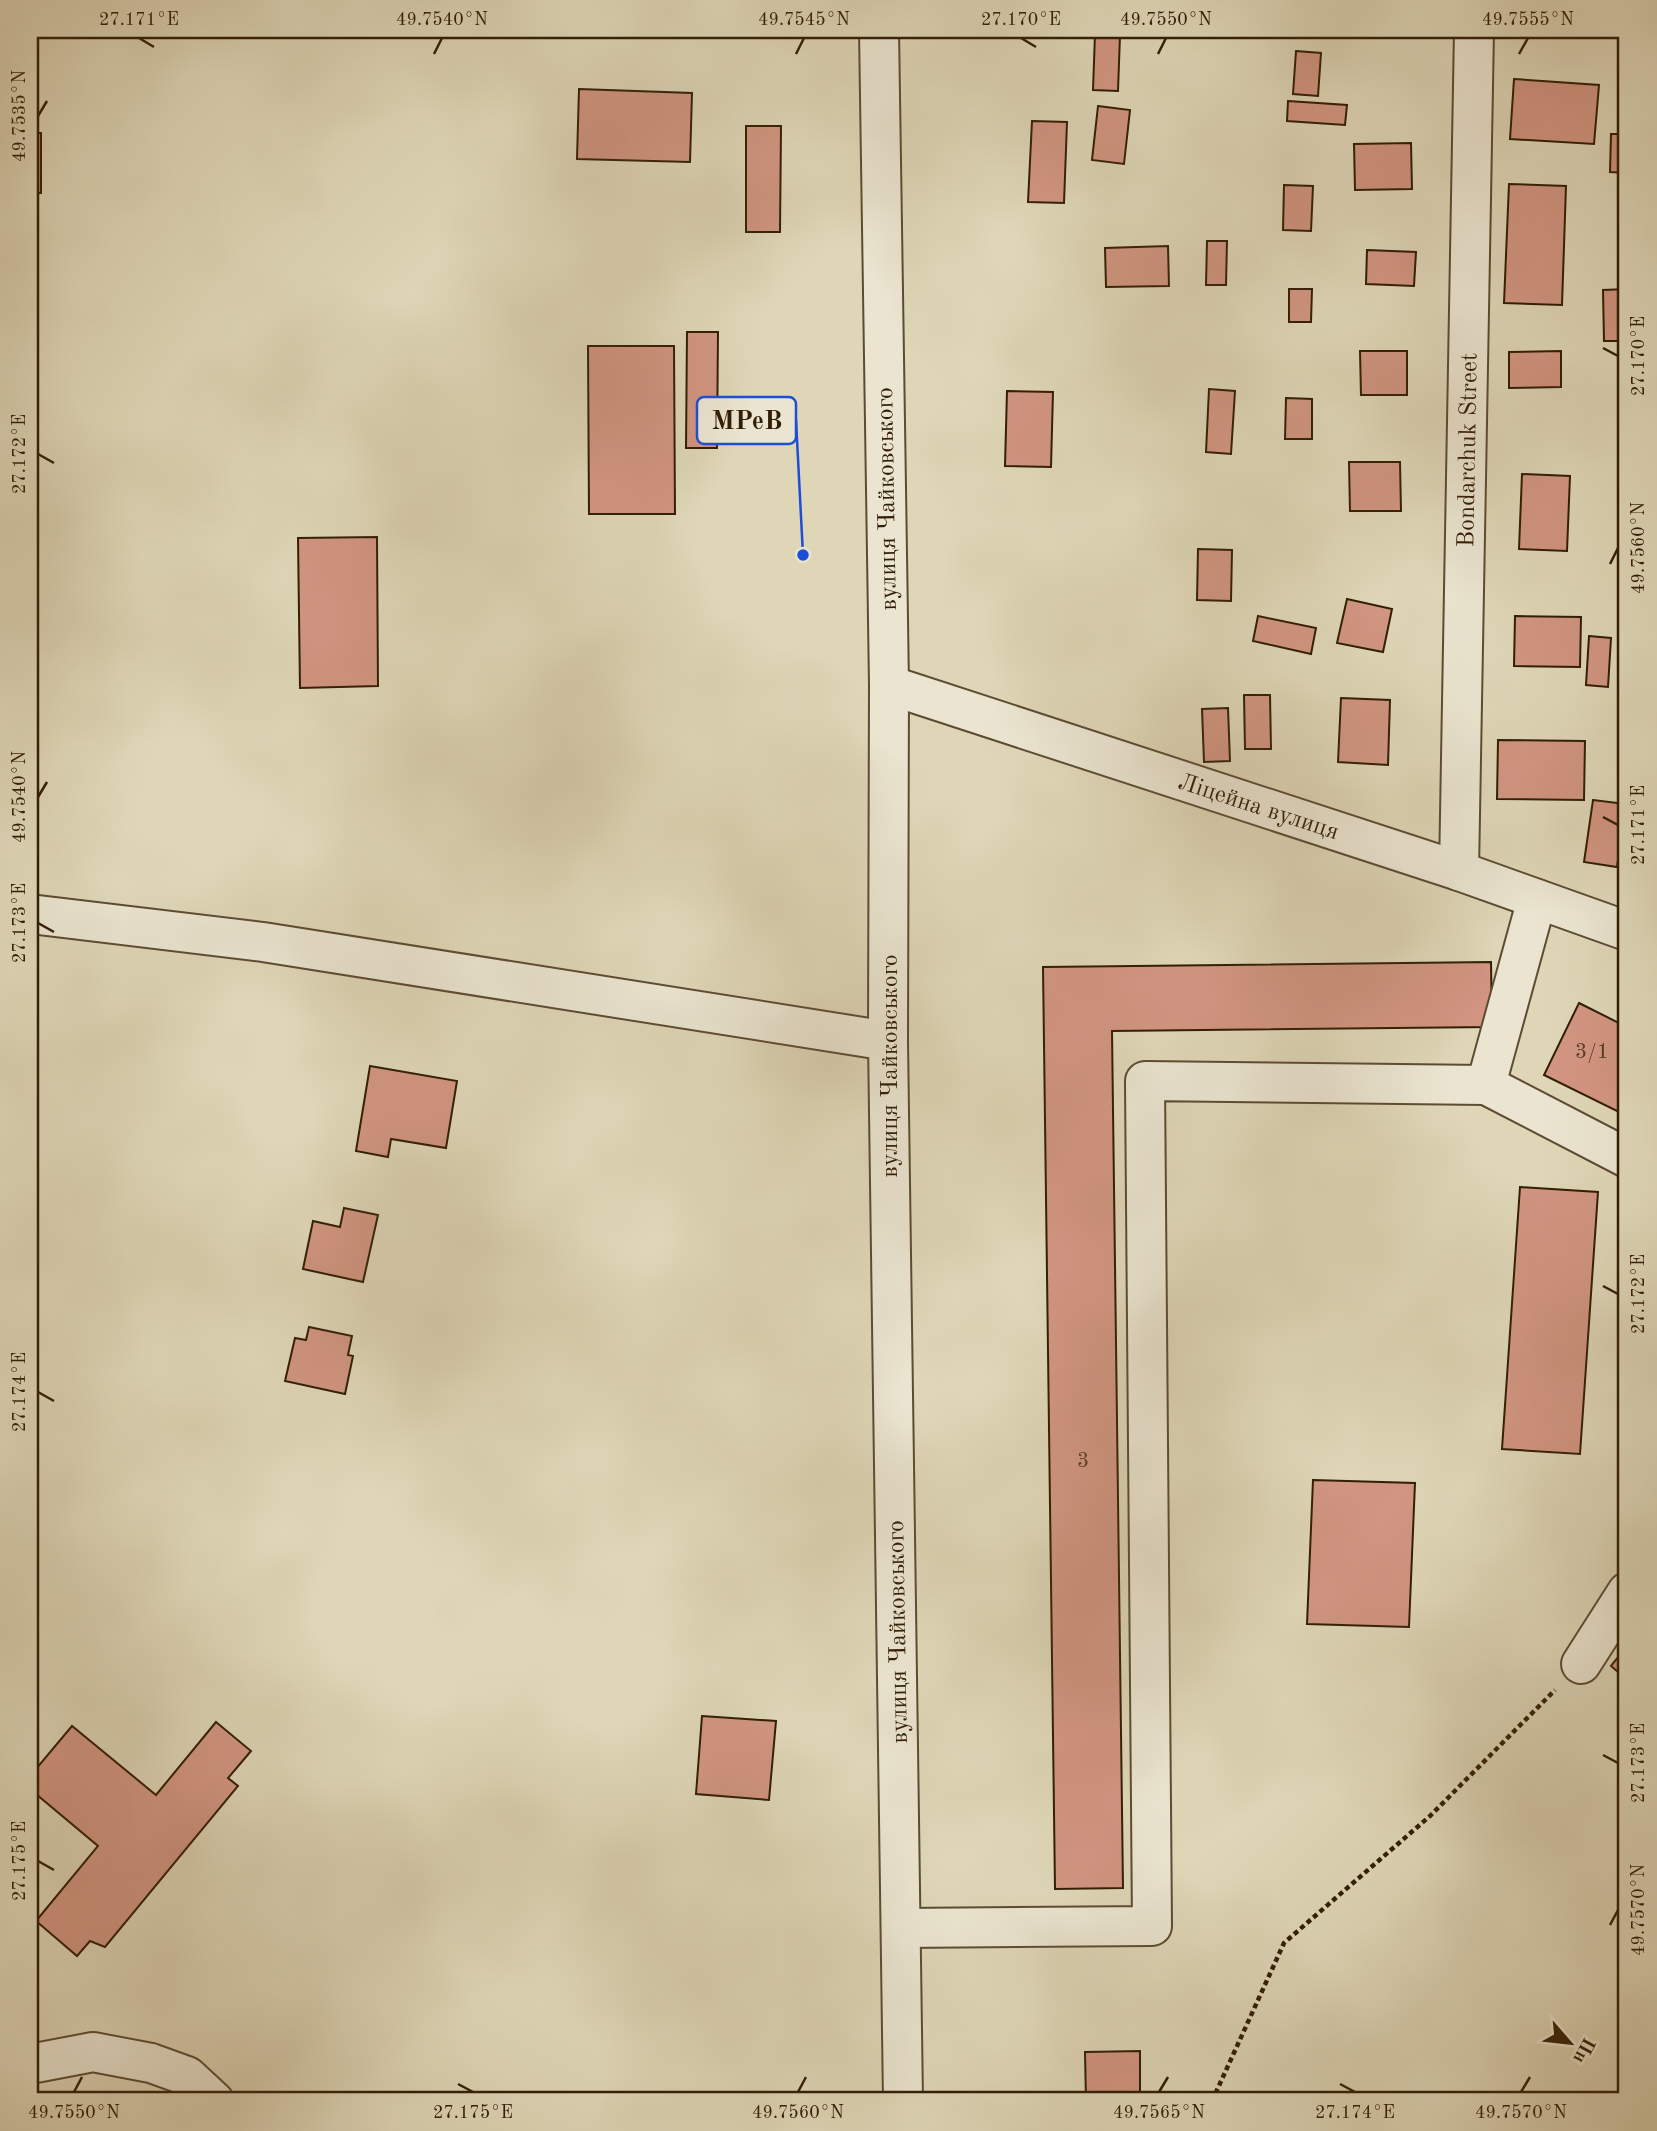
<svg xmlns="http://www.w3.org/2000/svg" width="1657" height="2131" font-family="'Old Standard TT',serif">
	<rect width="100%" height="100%" fill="#ded6b7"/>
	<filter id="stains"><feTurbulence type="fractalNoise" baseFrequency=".00286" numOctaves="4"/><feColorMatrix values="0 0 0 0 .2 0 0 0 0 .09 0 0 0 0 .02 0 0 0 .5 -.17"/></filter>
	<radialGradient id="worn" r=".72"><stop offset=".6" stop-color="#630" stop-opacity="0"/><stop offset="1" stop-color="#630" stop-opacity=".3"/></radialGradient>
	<g fill="#d19581" stroke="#321e05" stroke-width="2">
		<path d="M1520 30H1577L1576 38 1519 36Z"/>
		<path d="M1095 34 1120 35 1118 91 1093 90Z"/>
		<path d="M1296 51 1321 53 1318 96 1293 94Z"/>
		<path d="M1514 79 1599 85 1594 144 1510 139Z"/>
		<path d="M579 89 692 93 690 162 577 159Z"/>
		<path d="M1288 101 1347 105 1345 125 1287 121Z"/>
		<path d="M1098 106 1130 110 1124 164 1092 160Z"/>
		<path d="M1032 121 1067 122 1064 203 1028 202Z"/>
		<path d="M746 126H781L780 232H746Z"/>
		<rect x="30" y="133" width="11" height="60"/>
		<path d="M1611 134H1627V173L1610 172Z"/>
		<path d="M1411 143 1412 189 1355 190 1354 144Z"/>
		<path d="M1509 184 1566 186 1562 305 1504 303Z"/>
		<path d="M1284 185 1313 186 1311 231 1283 230Z"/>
		<path d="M1207 241H1227L1226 285H1206Z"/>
		<path d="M1168 246 1169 286 1106 287 1105 248Z"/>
		<path d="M1367 250 1416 252 1414 286 1366 284Z"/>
		<path d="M1289 289H1312L1311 322H1289Z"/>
		<path d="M1627 289V341H1604L1603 290Z"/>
		<path d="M687 332H718L717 448H686Z"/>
		<path d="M588 346H674L675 514H589Z"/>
		<path d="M1360 351H1407V395H1361Z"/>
		<path d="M1561 351V387L1509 388V352Z"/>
		<path d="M1209 389 1235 391 1231 454 1206 452Z"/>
		<path d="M1007 391 1053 392 1051 467 1005 466Z"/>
		<path d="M1286 398 1312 399V439H1285Z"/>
		<path d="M1349 462H1400L1401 511H1350Z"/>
		<path d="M1522 474 1570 476 1567 551 1519 549Z"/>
		<path d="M377 537 378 686 300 688 298 538Z"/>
		<path d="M1198 549 1232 550 1231 601 1197 600Z"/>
		<path d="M1347 599 1392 609 1383 652 1337 643Z"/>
		<path d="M1258 616 1316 628 1311 654 1253 641Z"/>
		<path d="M1515 616 1581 617 1580 667 1514 666Z"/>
		<path d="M1589 636 1611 638 1608 687 1586 685Z"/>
		<path d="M1244 695H1270L1271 749H1245Z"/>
		<path d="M1341 698 1390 700 1388 765 1338 762Z"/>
		<path d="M1228 708 1230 761 1204 762 1202 709Z"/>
		<path d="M1498 740 1585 741 1584 800 1497 799Z"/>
		<path d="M1593 800 1626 804 1617 867 1584 862Z"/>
		<path d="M1491 962 1492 1027 1112 1031 1123 1888 1055 1889 1043 967Z"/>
		<path d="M1579 1003 1627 1027V1116L1544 1075Z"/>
		<path d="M370 1066 457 1081 446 1148 391 1139 388 1157 356 1151Z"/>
		<path d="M1520 1187 1598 1192 1580 1454 1502 1449Z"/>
		<path d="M344 1208 378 1215 363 1282 303 1269 313 1221 340 1227Z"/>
		<path d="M309 1327 352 1336 348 1355 353 1356 345 1394 285 1381 295 1338 306 1340Z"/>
		<path d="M1313 1480 1415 1483 1409 1627 1307 1624Z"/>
		<path d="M1627 1646V1680L1611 1666Z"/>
		<path d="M702 1716 776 1721 769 1800 696 1794Z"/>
		<path d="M216 1722 251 1751 228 1778 238 1786 105 1947 90 1941 77 1956 36 1921 98 1846 30 1789V1776L72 1726 156 1795Z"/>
		<path d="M1140 2051V2101H1086L1085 2052Z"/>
		<path d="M1627 2082V2101H1611Z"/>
	</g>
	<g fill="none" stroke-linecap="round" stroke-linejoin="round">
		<defs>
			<g id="minor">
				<path d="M879 30 889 685 888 1041 903 2101"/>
				<path d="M889 685 1459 871 1627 931"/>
				<path d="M1459 871 1474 30"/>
				<path d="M1537 899 1486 1085 1627 1158"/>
				<path d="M30 914 263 942 888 1041"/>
				<path d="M1581 1664 1627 1592"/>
				<path d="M901 1928 1152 1926 1145 1081 1486 1085"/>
				<path d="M30 2064 93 2052 151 2063 187 2076 214 2101"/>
			</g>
		</defs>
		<use href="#minor" stroke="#5d4c32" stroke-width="42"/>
		<path stroke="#321e05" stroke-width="4.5" stroke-dasharray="5 3.5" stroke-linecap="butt" d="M1212 2101 1284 1943 1430 1816 1555 1690"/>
		<use href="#minor" stroke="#eae4d0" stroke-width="38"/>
	</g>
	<path fill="none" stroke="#321e05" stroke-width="2.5" d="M139 38 154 47M1021 38 1036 47M434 54 442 38M796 54 804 38M1158 54 1166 38M1519 54 1528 38M38 116 47 101M1603 348 1618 356M38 454 54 463M1610 564 1618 548M38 797 47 782M1603 817 1618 825M38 923 54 932M1603 1286 1618 1294M38 1392 54 1401M1603 1755 1618 1763M38 1861 54 1870M1610 1925 1618 1910M458 2084 473 2092M1340 2084 1355 2092M74 2092 82 2077M798 2092 806 2077M1159 2092 1168 2077M1521 2092 1530 2077"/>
	<g text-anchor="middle" stroke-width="6" stroke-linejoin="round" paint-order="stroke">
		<g font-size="21" fill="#5a3c24">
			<text x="1592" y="1058">3/1</text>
			<text x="1083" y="1467">3</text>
		</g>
		<g font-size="24" fill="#321e05" stroke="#eae4d0">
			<text transform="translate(1467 450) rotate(-89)" y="8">Bondarchuk Street</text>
			<text transform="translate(886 499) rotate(-91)" y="8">вулиця Чайковського</text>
			<text transform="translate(1259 806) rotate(18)" y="8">Ліцейна вулиця</text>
			<text transform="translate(889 1066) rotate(-90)" y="8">вулиця Чайковського</text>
			<text transform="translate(897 1632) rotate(-91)" y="8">вулиця Чайковського</text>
		</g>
	</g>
	<path fill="none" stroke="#1d4ed8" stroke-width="2.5" d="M803 555L796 420"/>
	<circle fill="#1d4ed8" stroke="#eae4d0" stroke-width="2.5" cx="803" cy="555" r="7"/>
	<rect fill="#eae4d0" stroke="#1d4ed8" stroke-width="2.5" x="697" y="397" width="99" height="47" rx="7"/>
	<g font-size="26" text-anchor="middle" font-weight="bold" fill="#321e05">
		<text x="747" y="429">МРеВ</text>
	</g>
	<rect width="1657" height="2131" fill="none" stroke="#ded6b7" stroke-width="77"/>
	<g transform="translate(1570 2043) rotate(118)" stroke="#eae4d0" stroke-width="5" paint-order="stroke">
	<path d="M0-5L12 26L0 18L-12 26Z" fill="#321e05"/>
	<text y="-10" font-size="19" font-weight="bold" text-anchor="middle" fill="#321e05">Пн</text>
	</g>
	<rect x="38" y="38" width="1580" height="2054" fill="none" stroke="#321e05" stroke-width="2.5"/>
	<g font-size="18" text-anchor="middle" fill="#321e05">
		<text x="139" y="25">27.171°E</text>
		<text x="442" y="25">49.7540°N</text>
		<text x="804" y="25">49.7545°N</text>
		<text x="1021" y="25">27.170°E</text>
		<text x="1166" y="25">49.7550°N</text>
		<text x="1528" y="25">49.7555°N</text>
		<text transform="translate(19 116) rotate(-90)" y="6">49.7535°N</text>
		<text transform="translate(1638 356) rotate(-90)" y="6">27.170°E</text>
		<text transform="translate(19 454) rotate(-90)" y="6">27.172°E</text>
		<text transform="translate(1638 548) rotate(-90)" y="6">49.7560°N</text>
		<text transform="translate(19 797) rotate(-90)" y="6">49.7540°N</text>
		<text transform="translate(1638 825) rotate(-90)" y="6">27.171°E</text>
		<text transform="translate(19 923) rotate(-90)" y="6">27.173°E</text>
		<text transform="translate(1638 1294) rotate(-90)" y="6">27.172°E</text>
		<text transform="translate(19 1392) rotate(-90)" y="6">27.174°E</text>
		<text transform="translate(1638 1763) rotate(-90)" y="6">27.173°E</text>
		<text transform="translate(19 1861) rotate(-90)" y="6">27.175°E</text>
		<text transform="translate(1638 1910) rotate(-90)" y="6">49.7570°N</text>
		<text x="74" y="2118">49.7550°N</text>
		<text x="473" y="2118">27.175°E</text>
		<text x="798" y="2118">49.7560°N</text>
		<text x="1159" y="2118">49.7565°N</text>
		<text x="1355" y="2118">27.174°E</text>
		<text x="1521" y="2118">49.7570°N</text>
	</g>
	<rect width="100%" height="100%" filter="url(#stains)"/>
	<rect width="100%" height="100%" fill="url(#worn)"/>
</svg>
